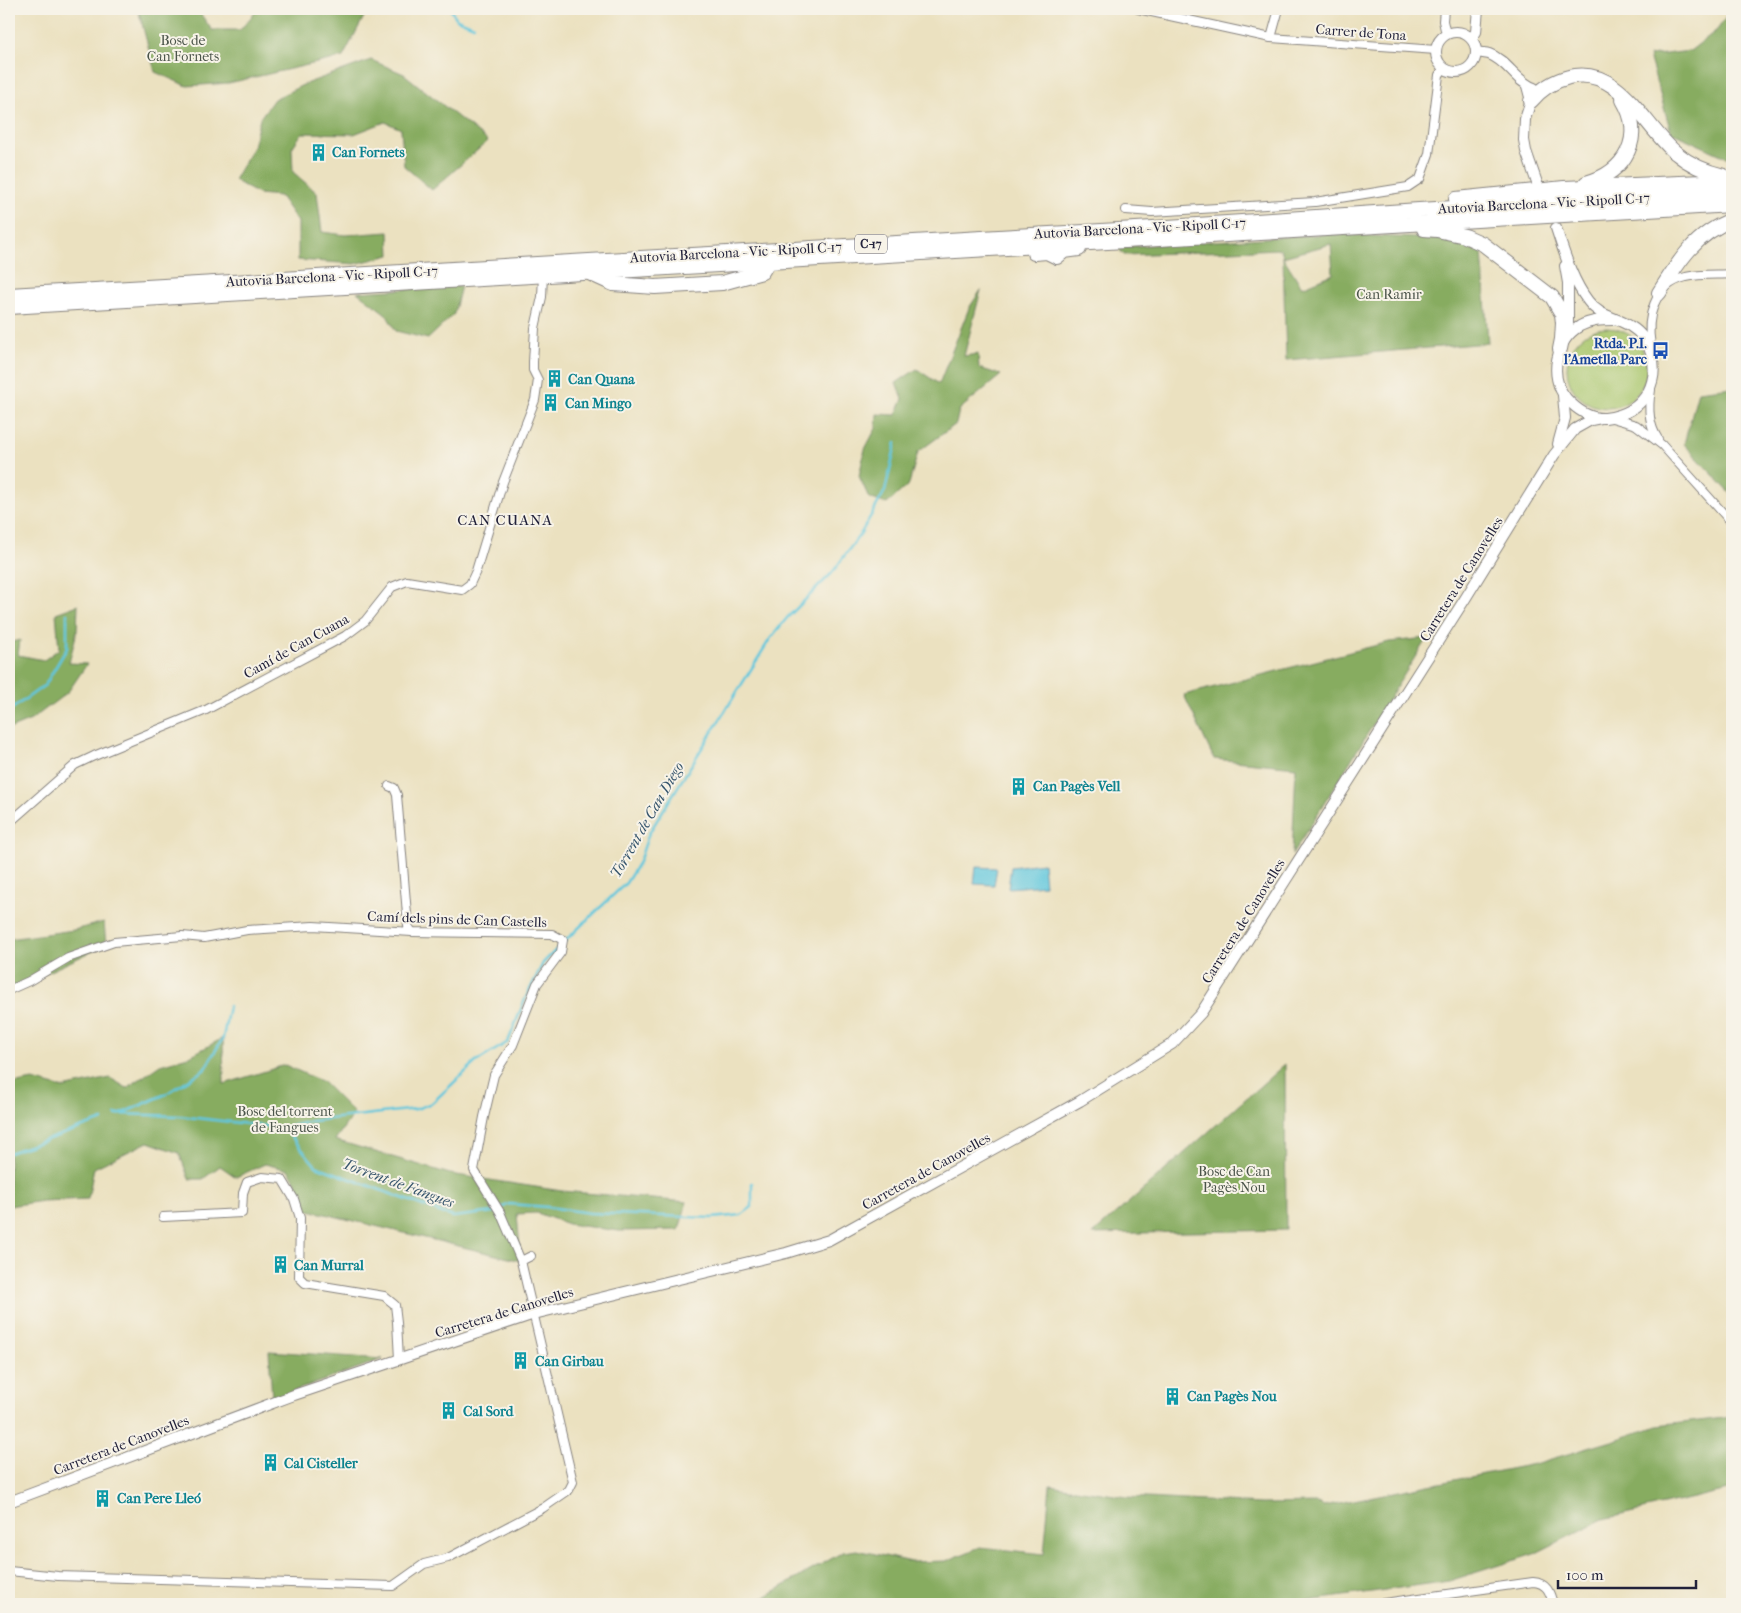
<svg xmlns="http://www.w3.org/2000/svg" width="1741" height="1613" font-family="'IM FELL French Canon',serif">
	<rect width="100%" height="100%" fill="#f7f3e8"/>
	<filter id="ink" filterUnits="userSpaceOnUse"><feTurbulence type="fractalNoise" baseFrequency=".02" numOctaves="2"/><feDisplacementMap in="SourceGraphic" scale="10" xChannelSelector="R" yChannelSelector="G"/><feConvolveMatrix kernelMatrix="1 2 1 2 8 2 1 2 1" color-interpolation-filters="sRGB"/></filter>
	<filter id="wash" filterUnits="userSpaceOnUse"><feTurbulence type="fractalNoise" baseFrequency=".0096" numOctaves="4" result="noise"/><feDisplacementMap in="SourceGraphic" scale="20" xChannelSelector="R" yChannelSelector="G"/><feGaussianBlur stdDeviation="1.12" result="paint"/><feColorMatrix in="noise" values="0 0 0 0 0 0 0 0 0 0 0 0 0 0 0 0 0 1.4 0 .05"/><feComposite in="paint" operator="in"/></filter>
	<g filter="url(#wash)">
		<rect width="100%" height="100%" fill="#ebe1c0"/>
		<circle fill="#aac76e" stroke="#667454" cx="1607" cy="368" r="40"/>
		<g fill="#87ac61" stroke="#54674e" fill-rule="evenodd">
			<path d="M138 9H197L212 30H240L258 9 290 10 293 9H368L343 57 229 83 187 86 155 72Z"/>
			<path d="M1732 9V159L1719 154 1671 132 1649 56 1690 51 1717 30Z"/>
			<path d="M371 60 404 74 488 141 432 190 404 166 401 129 385 122 354 134 302 133 292 148 293 172 317 193 322 232 345 235 389 232 390 255 355 264 298 260V222L280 196 258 194 234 180 253 147 260 118 274 99 305 84Z"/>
			<path d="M1330 234 1457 240 1482 251 1488 343 1286 360 1283 257 1281 249 1124 255 1117 247ZM1331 244 1333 274 1302 287 1283 257Z"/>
			<path d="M461 286 454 314 428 339 396 331 386 314 357 292Z"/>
			<path d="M981 290 964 356 978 354 979 368 1001 375 959 410 956 424 918 452 909 484 887 504 869 498 859 476 865 449 876 428 877 414 896 415 903 399 896 383 917 369 939 384 969 308Z"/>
			<path d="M1732 387V495L1684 444 1698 391Z"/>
			<path d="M78 605 77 631 69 663 87 664 68 692 31 720 9 729V643L20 640 18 655 44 660 59 649 56 613Z"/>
			<path d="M1427 638 1292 855 1296 767 1214 759 1184 695 1389 642Z"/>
			<path d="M104 922 106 945 9 990V939L74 930Z"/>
			<path d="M223 1038 224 1084 285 1065 323 1082 354 1113 335 1140 450 1174 562 1191 687 1202 679 1230 619 1231 568 1224 537 1213 517 1214 521 1261 300 1208 299 1188 289 1170 265 1164 236 1177 220 1166 203 1179H189L179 1153 148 1142 94 1168 88 1199 43 1201 9 1206V1089L12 1084 33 1080 63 1088 110 1078 127 1088 160 1065 188 1057Z"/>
			<path d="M1285 1064 1286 1230 1093 1234Z"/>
			<path d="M269 1351 383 1359 272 1399Z"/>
			<path d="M1732 1417V1489L1604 1519 1534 1554 1449 1581 1287 1604H746L761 1599 843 1552 857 1550 912 1562 946 1561 980 1547 1044 1554 1050 1485 1127 1497 1262 1504 1317 1503 1324 1506 1534 1464 1612 1441 1657 1426Z"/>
		</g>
		<g fill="#60c7dd" stroke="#41748c">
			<path d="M1043 863 1045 885 1008 888 1011 867Z"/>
			<path d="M976 867 997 868 994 885 974 884Z"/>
		</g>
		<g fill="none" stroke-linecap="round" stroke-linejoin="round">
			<g stroke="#60c7dd" stroke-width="2.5">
				<path d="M450 9 457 19 474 26"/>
				<path d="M9 711 45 685 67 648V614"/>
				<path d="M565 941 626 883 639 862 649 833 770 639 787 618 832 573 861 533 885 491 896 443"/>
				<path d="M123 1113 166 1094 204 1070 223 1038 229 1006"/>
				<path d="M116 1115 121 1114 179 1116 284 1128 316 1166 453 1217 494 1212 509 1204 548 1207 590 1213 712 1218 741 1215 752 1207V1183"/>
				<path d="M284 1128 312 1121 416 1109 432 1103 476 1062 508 1042 525 999 543 963 559 947"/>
				<path d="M9 1153 103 1120"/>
			</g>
		</g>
	</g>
	<g filter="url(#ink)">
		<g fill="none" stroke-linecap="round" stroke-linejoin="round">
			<defs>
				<g id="street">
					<path d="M1138 9 1271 38 1436 50"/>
					<path d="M1444 9 1443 21 1446 34"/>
					<path d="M1271 38 1279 9"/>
					<path d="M1126 210 1152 212 1315 202 1408 187 1420 179 1429 154 1439 75 1444 68"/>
					<path d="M1651 346C1646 318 1653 285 1686 277 1700 274 1717 275 1732 274"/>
					<path d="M1651 390C1648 407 1648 424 1658 439"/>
					<path d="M1612 418 1636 425 1662 445 1732 523"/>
					<path d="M389 786 394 788 397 795 408 926 412 932"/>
					<path d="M9 823 75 765 94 756 206 710 345 636 365 621 392 587 407 581 462 590 470 584 476 571 503 482 535 400 538 380 533 370V362L535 328 542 297 543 275"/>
					<path d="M9 990 29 981 68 958 114 942 182 936 204 938 247 930 313 926 412 932 552 934 563 940 561 952 537 984 513 1045 494 1075 484 1117 474 1170 500 1212 521 1261"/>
					<path d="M163 1217 242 1213 243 1193 247 1182 262 1177 282 1179 294 1199 300 1218 299 1277 305 1283 384 1296 395 1305 397 1322 399 1359"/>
					<path d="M9 1571 58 1576 393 1586 424 1564 448 1558 543 1508 569 1490 573 1482 521 1261 531 1256"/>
					<path d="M1377 1604 1533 1582C1547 1583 1550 1592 1553 1604"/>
				</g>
				<g id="secondary">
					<circle cx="1456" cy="52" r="20"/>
					<path d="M1472 38 1476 32 1478 9"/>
					<path d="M1477 52C1481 53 1486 53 1489 54 1507 60 1516 82 1534 88"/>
					<path d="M1527 86 1531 101 1525 119 1524 140 1526 151 1537 183"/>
					<path d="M1556 228C1564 252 1572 280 1588 301 1600 317 1614 316 1630 326 1652 339 1660 369 1648 392 1639 408 1624 416 1605 418 1590 419 1576 409 1566 398 1548 376 1556 340 1580 326 1591 320 1602 320 1613 320"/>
					<path d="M1565 266 1568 283V326"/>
					<path d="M1558 444 1565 418 1563 395"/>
					<path d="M9 1502 294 1395 534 1314 786 1253 829 1240 1080 1101 1172 1044 1201 1013 1465 599 1554 455 1575 429 1591 420 1601 418"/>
				</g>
				<g id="highway">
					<path d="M1531 101C1542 88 1553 81 1569 77 1620 65 1644 127 1676 153 1690 165 1707 172 1724 176"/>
					<path d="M1586 183C1626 172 1645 137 1623 100"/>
					<path d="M1456 199 1564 188 1703 182 1732 179"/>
					<path d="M1424 229 1437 230 1465 236 1483 244 1552 297 1562 314 1563 323 1562 339 1560 349"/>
					<path d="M1034 253 1047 252 1057 257 1064 251 1079 249"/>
					<path d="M591 274 613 284 655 287 722 283 762 272 768 262"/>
					<path d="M1659 293C1678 262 1696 233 1732 220"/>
					<path d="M9 295 1153 228 1419 210 1732 192"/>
					<path d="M9 307 1732 205"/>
				</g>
			</defs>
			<use href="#street" stroke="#86827e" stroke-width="10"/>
			<use href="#secondary" stroke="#86827e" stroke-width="12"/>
			<use href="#highway" stroke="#86827e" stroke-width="16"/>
			<use href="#street" stroke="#fff" stroke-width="8"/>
			<use href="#secondary" stroke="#fff" stroke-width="10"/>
			<use href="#highway" stroke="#fff" stroke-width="14"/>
		</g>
	</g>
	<defs>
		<symbol id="building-bare" viewBox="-9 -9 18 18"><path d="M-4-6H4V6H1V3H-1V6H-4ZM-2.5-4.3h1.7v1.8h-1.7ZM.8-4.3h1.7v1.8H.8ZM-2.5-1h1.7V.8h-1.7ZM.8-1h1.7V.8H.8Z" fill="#0f9aa8" stroke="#f7f3e8" stroke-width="2.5" paint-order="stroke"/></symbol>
		<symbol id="bus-bare" viewBox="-9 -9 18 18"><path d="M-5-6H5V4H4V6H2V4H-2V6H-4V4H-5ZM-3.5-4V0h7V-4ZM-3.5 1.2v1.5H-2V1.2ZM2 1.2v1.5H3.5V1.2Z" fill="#1a4fb4" stroke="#f7f3e8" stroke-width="2.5" paint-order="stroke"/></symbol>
	</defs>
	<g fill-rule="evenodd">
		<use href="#building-bare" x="306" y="140" width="25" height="25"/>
		<use href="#bus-bare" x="1648" y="338" width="25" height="25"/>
		<use href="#building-bare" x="542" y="366" width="25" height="25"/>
		<use href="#building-bare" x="538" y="390" width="25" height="25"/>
		<use href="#building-bare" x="1006" y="774" width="25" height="25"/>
		<use href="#building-bare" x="268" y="1252" width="25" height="25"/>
		<use href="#building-bare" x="508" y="1348" width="25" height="25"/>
		<use href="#building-bare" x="1160" y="1384" width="25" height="25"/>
		<use href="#building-bare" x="436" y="1398" width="25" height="25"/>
		<use href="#building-bare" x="258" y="1450" width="25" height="25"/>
		<use href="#building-bare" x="90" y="1486" width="25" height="25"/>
	</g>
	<g text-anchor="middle" stroke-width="4" stroke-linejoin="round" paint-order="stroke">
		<rect fill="#f7f3e8" stroke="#62616f" stroke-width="1" x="855" y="234.5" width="32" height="19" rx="4"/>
		<g font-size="12" font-weight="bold" fill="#22223b">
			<text x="871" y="248">C-17</text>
		</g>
		<g font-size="14" fill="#22223b" stroke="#f7f3e8">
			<text transform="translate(1361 32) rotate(4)" y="5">Carrer de Tona</text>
			<text transform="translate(1544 203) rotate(-3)" y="5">Autovia Barcelona - Vic - Ripoll C-17</text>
			<text transform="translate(1140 228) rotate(-3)" y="5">Autovia Barcelona - Vic - Ripoll C-17</text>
			<text transform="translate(736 252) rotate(-3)" y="5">Autovia Barcelona - Vic - Ripoll C-17</text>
			<text transform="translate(332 276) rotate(-3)" y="5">Autovia Barcelona - Vic - Ripoll C-17</text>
			<text transform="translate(1461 579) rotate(-58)" y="5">Carretera de Canovelles</text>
			<text transform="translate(296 646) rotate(-29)" y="5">Camí de Can Cuana</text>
			<text transform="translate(457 919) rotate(2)" y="5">Camí dels pins de Can Castells</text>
			<text transform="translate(1243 921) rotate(-58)" y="5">Carretera de Canovelles</text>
			<text transform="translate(926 1171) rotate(-29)" y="5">Carretera de Canovelles</text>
			<text transform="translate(504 1312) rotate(-17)" y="5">Carretera de Canovelles</text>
			<text transform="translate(121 1445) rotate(-21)" y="5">Carretera de Canovelles</text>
		</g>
		<g font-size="14" fill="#4b544a" stroke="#f7f3e8">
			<text x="183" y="45">Bosc de<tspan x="183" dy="16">Can Fornets</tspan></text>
			<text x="1389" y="299">Can Ramir</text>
			<text x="285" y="1116">Bosc del torrent<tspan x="285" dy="16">de Fangues</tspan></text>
			<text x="1234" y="1176">Bosc de Can<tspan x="1234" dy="16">Pagès Nou</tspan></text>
		</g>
		<g font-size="14" font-weight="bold" fill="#0d838f" stroke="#f7f3e8" text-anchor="start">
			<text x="332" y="157">Can Fornets</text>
			<text x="568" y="384">Can Quana</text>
			<text x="565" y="408">Can Mingo</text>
			<text x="1033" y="791">Can Pagès Vell</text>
			<text x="294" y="1270">Can Murral</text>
			<text x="535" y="1366">Can Girbau</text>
			<text x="1187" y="1401">Can Pagès Nou</text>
			<text x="463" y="1416">Cal Sord</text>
			<text x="284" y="1468">Cal Cisteller</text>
			<text x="117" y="1503">Can Pere Lleó</text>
		</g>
		<g font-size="14" font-weight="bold" fill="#164399" stroke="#f7f3e8" text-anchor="end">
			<text x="1647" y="348">Rtda. P.I.<tspan x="1647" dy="16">l'Ametlla Parc</tspan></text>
		</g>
		<g font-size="15" letter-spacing="1" fill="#22223b" stroke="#f7f3e8">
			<text x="505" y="525">CAN CUANA</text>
		</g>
		<g font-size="15" font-style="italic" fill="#35546c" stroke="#f7f3e8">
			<text transform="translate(647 820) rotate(-60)" y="5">Torrent de Can Diego</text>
			<text transform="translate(398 1183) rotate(20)" y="5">Torrent de Fangues</text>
		</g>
	</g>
	<rect width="1741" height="1613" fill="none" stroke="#f7f3e8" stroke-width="30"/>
	<path d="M1558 1580v8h138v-8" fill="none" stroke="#22223b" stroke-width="2.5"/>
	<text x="1566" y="1580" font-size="15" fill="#22223b" stroke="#f7f3e8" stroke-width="4" paint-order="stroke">100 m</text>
</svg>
